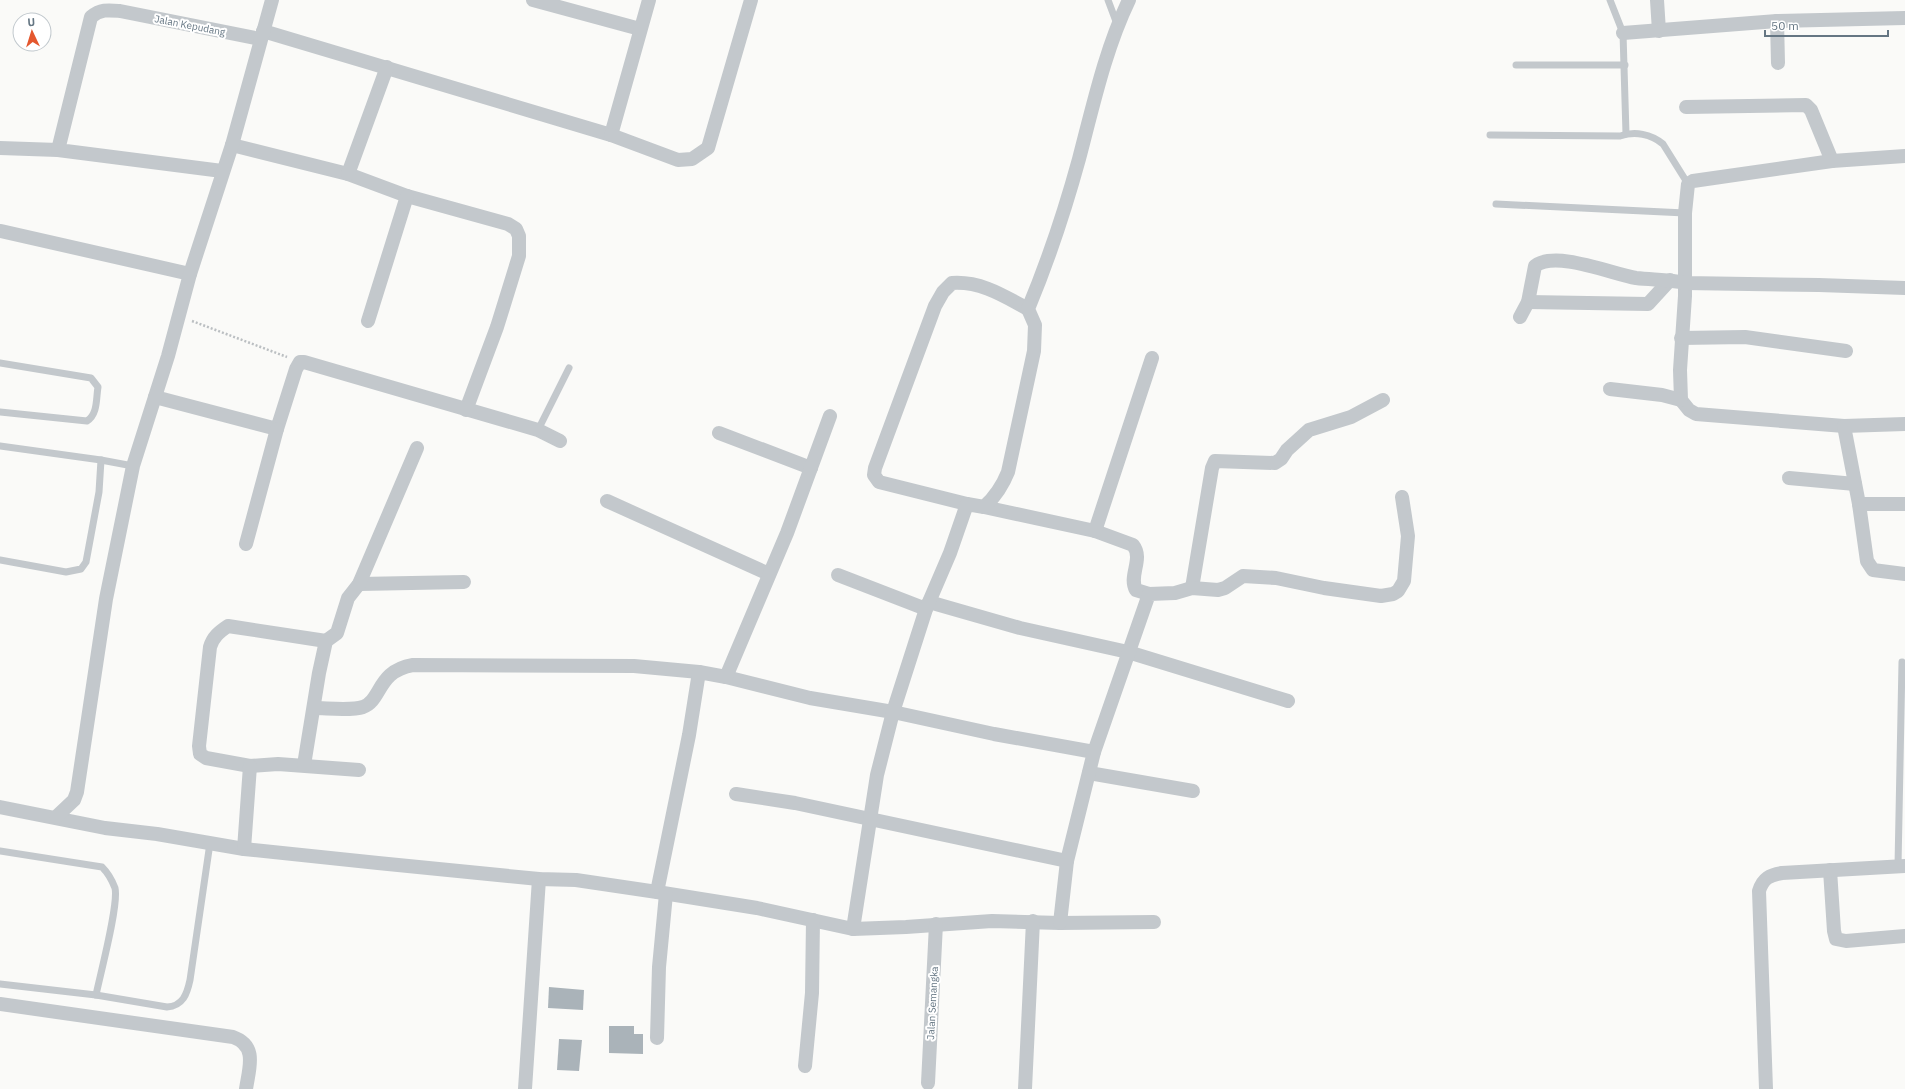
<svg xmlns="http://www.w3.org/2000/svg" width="1905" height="1089" font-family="'IBM Plex Sans',sans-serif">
	<rect width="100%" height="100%" fill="#fafaf8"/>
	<g fill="#aab3b9">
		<path d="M549 987 584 990 583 1010 548 1008Z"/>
		<path d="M609 1026H634V1034H643V1054L609 1053Z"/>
		<path d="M559 1039 582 1040 579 1071 557 1070Z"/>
	</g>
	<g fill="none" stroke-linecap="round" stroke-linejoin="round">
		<path stroke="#bbbfc2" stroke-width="2.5" stroke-dasharray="2 2" stroke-linecap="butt" d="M192 321 287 357"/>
		<g stroke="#c3c8cc" stroke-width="7">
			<path d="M1108 0 1117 24"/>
			<path d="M1610 0 1623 33 1626 134"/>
			<path d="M1516 65H1625"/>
			<path d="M1490 135 1620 136C1635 131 1651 134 1663 144L1688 184"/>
			<path d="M1496 204 1685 213"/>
			<path d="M0 363 91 378 98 387C96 398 98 414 87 421L0 412"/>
			<path d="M538 430 569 368"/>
			<path d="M0 446 101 460"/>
			<path d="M0 560 66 572 81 569 86 562 99 492 101 460 133 466"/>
			<path d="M0 851 102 867C108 873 112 880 115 888 119 905 100 975 96 995"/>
			<path d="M1898 866 1902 662"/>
			<path d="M0 984 96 995 167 1007C183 1006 187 994 190 980L210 843"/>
		</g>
		<g stroke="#c3c8cc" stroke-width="14">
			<path d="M533 0 640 29"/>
			<path d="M1657 0 1659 31"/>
			<path d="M1777 21 1778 63"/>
			<path d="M263 31 611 135 649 0"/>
			<path d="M1623 33 1777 21 1905 18"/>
			<path d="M1686 107 1806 105 1811 110 1832 161"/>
			<path d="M611 135 678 160 692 159 708 148 751 0"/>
			<path d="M232 145 348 174 407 196 508 224 516 229 519 236V256L497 327 466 410"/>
			<path d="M0 148 58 150"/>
			<path d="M1905 156 1832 161 1693 181 1688 184 1685 213V296L1680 370 1681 400 1689 410 1696 414 1844 426 1905 424"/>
			<path d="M222 171 58 150 91 17C101 9 108 10 120 11L260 39"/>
			<path d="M348 174 387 67"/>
			<path d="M1 231 190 274"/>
			<path d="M1528 302 1648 304 1670 280"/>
			<path d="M1520 317 1528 302 1535 266C1556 250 1612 274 1636 278 1653 280 1669 279 1685 283L1819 285 1905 288"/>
			<path d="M368 321 407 196"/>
			<path d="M1681 338 1745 337 1846 351"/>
			<path d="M1610 389 1662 395 1681 400"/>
			<path d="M155 397 277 429 296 369 300 362H304L538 430 560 441"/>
			<path d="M1844 426 1859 504 1867 561 1873 570 1905 574"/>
			<path d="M719 433 811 468"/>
			<path d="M1789 478 1855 484"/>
			<path d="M607 501 769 574"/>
			<path d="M967 504 879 482 874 475 875 468 935 306 943 292 952 283C981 281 1004 296 1028 309"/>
			<path d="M1859 504H1905"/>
			<path d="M984 507 1095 531 1133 545C1144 559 1128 576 1136 590L1149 594"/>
			<path d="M1095 531 1152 358"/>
			<path d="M246 544 277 429"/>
			<path d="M838 575 926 609"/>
			<path d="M359 584 464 582"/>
			<path d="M1192 588 1212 468 1215 461 1275 463 1281 459 1287 450 1309 430 1351 417 1383 400"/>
			<path d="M929 602 1020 628 1128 652 1288 701"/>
			<path d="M326 641 228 626C219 632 213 637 210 647L199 746 200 754 206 758 250 766 278 764 359 770"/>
			<path d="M726 677 810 698 893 712 994 734 1094 752"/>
			<path d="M314 708C327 708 351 711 363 707 382 700 377 671 413 665L634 666 699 672"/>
			<path d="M304 765 319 673 326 641 337 633 348 598 359 584 417 448"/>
			<path d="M1089 773 1193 791"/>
			<path d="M736 794 795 803 1067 861"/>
			<path d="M0 807 105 828 157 834 244 849 378 863 539 879 576 880 657 892 757 908 853 929 906 927 992 921 1060 923 1154 922"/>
			<path d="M56 817 74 800 77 792 106 599 133 466 168 356 190 274 232 145 272 0"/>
			<path d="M244 849 250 766"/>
			<path d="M1830 870 1834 931 1836 939 1846 941 1905 936"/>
			<path d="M657 892 689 735 699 672 726 677 787 533 830 416"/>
			<path d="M1060 923 1067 861 1094 752 1149 594 1175 593 1192 588 1218 590 1225 588 1243 576 1276 578 1324 588 1381 596 1393 594 1398 591 1404 581 1408 536 1402 497"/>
			<path d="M853 929 877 775 893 712 926 609 950 553 967 504 984 507C995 497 1002 487 1008 472L1034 351 1035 325 1028 309C1048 261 1065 210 1079 159 1093 106 1105 50 1129 0"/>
			<path d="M0 1004 233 1037C258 1046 249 1068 246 1089"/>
			<path d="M657 1038 659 967 666 894"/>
			<path d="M805 1066 812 993 813 920"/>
			<path d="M928 1083 936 924"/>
			<path d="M525 1089 539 879"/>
			<path d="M1025 1089 1033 921"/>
			<path d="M1766 1089 1759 891C1763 878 1770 875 1782 873L1905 866"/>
		</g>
	</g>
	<g text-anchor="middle" stroke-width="4" stroke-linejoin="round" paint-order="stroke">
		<g font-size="10" fill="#657683" stroke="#fff">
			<text transform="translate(190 25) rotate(11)" y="4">Jalan Kepudang</text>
			<text transform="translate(932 1003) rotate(-87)" y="4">Jalan Semangka</text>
		</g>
	</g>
	<g transform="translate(32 32) rotate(356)"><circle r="19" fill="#ffffff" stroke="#c1c8cd"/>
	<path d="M0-3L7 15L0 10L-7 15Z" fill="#e4572e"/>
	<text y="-6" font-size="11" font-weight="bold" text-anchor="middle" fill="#657683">U</text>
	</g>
	<path d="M1765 30v6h123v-6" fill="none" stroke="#657683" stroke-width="2"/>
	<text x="1771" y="30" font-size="12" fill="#657683" stroke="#ffffff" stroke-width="3" paint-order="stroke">50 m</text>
</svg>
